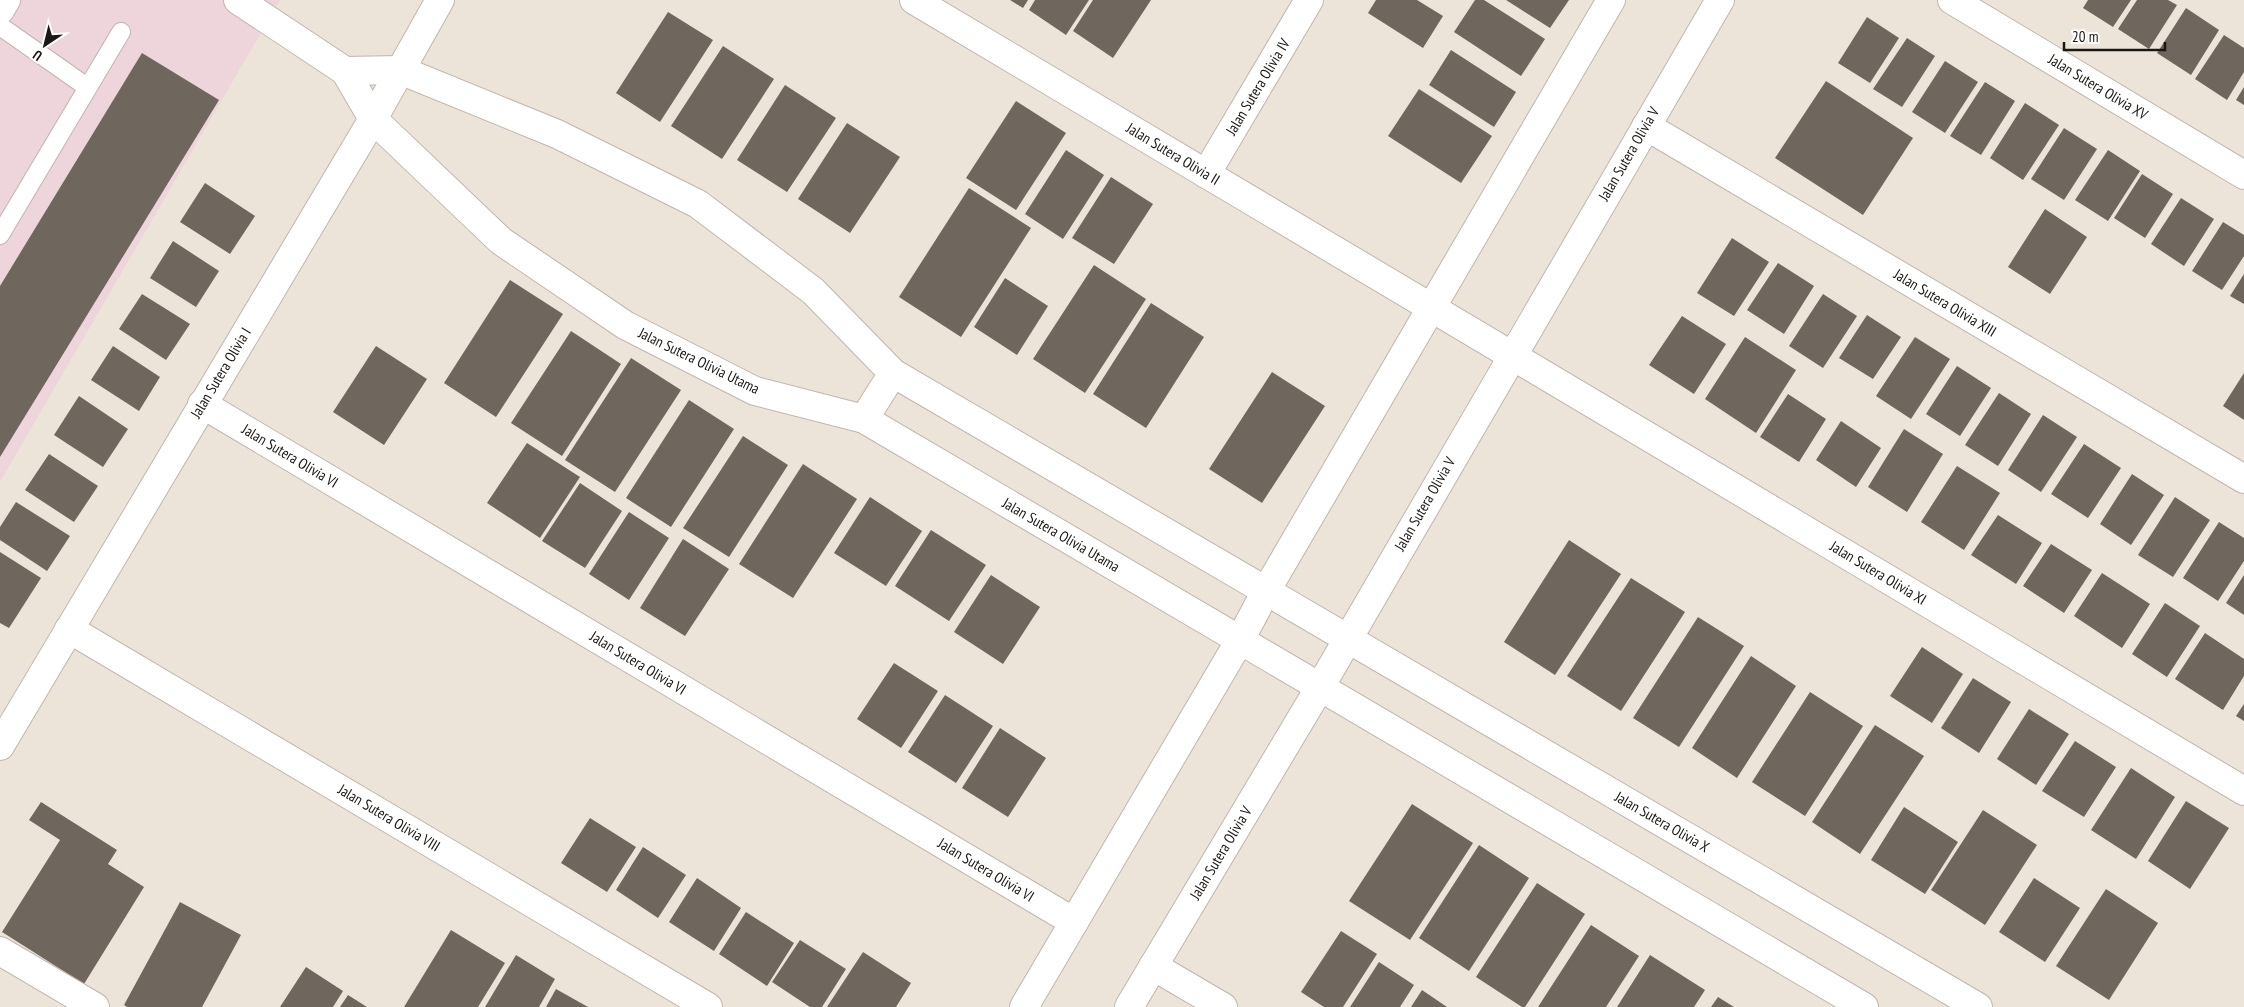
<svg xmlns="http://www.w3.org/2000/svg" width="2244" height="1007" font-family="'PT Sans Narrow',sans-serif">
	<rect width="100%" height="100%" fill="#ede4d9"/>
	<path fill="#eed4db" d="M0 0H280L0 482Z"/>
	<g fill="#6f665d">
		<path d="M1010 0H1028L1023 8Z"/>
		<path d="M1035 0H1089L1066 35 1029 10Z"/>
		<path d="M1093 0H1151L1113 58 1073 31Z"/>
		<path d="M1376 0H1417L1443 16 1423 48 1368 13Z"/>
		<path d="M1475 0H1484L1545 39 1521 76 1454 32Z"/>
		<path d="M1506 0H1569L1550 28Z"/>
		<path d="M2088 0H2131L2113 27 2083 8Z"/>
		<path d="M2137 0H2168L2177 5 2149 49 2118 29Z"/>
		<path d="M2186 8 2219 30 2191 75 2157 53Z"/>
		<path d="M668 12 713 40 660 122 616 93Z"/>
		<path d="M1867 17 1899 38 1870 83 1838 63Z"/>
		<path d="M2224 35 2244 48V72L2227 100 2195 79Z"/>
		<path d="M1907 38 1935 56 1902 107 1873 89Z"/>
		<path d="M723 46 774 79 722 159 671 126Z"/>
		<path d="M1451 50 1516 92 1494 127 1429 85Z"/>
		<path d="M142 53 219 100 0 457V286Z"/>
		<path d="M1945 61 1978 82 1945 133 1912 112Z"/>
		<path d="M1826 81 1913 138 1863 215 1775 158Z"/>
		<path d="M1985 82 2015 101 1981 155 1950 136Z"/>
		<path d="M785 85 836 118 787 192 737 160Z"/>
		<path d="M2244 87V105L2236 100Z"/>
		<path d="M1419 89 1492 136 1461 183 1388 136Z"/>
		<path d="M1016 101 1066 133 1016 210 966 178Z"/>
		<path d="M2025 103 2059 125 2023 180 1990 158Z"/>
		<path d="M847 123 900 157 850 233 798 199Z"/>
		<path d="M2064 128 2097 149 2064 200 2031 179Z"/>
		<path d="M1066 150 1104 175 1063 239 1025 214Z"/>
		<path d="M2108 150 2140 171 2108 221 2075 200Z"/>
		<path d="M2142 174 2173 194 2145 238 2114 218Z"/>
		<path d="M1111 177 1153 204 1114 264 1072 238Z"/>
		<path d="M205 183 255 216 230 254 180 222Z"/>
		<path d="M969 188 1031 228 961 337 899 297Z"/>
		<path d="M2181 198 2214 219 2184 266 2151 244Z"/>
		<path d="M2045 209 2087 237 2050 294 2008 267Z"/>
		<path d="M2223 222 2244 235V256L2222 290 2192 271Z"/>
		<path d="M1732 238 1769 262 1734 316 1697 293Z"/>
		<path d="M173 241 219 271 196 307 150 278Z"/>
		<path d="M1778 263 1814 286 1784 334 1747 310Z"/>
		<path d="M1094 265 1146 299 1085 393 1033 359Z"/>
		<path d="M2244 274V304L2230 296Z"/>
		<path d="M1005 278 1048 306 1017 355 974 327Z"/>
		<path d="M510 280 563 314 496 417 444 383Z"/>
		<path d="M142 294 190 324 166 360 119 329Z"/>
		<path d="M1823 294 1857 316 1823 368 1789 346Z"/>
		<path d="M1151 303 1204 337 1146 428 1093 394Z"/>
		<path d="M1867 315 1901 337 1873 379 1839 358Z"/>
		<path d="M1682 316 1726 344 1694 394 1649 365Z"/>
		<path d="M571 331 621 364 562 456 511 423Z"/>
		<path d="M1745 337 1796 370 1756 433 1705 399Z"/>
		<path d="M1915 337 1950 359 1911 419 1876 396Z"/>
		<path d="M113 346 160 377 139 411 91 380Z"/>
		<path d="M376 346 427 379 384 445 333 412Z"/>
		<path d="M631 358 681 390 615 492 565 460Z"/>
		<path d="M1957 366 1991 388 1960 436 1926 414Z"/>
		<path d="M1272 372 1325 406 1262 503 1209 469Z"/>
		<path d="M2244 373V420L2223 406Z"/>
		<path d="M1999 393 2031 414 1998 466 1965 445Z"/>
		<path d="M1788 394 1826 419 1799 462 1760 437Z"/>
		<path d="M79 396 128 429 103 467 54 435Z"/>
		<path d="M689 400 734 429 671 527 626 498Z"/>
		<path d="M2043 415 2077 437 2041 492 2008 470Z"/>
		<path d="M1841 421 1881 448 1856 487 1816 460Z"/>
		<path d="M1904 429 1943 454 1907 512 1868 487Z"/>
		<path d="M743 436 788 465 729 557 683 528Z"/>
		<path d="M527 443 580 477 540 538 487 503Z"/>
		<path d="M2084 444 2121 468 2088 518 2051 494Z"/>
		<path d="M49 454 98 486 74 522 25 490Z"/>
		<path d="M803 464 857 499 793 598 739 564Z"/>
		<path d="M1957 466 2000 493 1964 550 1921 522Z"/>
		<path d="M2132 474 2164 495 2131 545 2100 524Z"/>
		<path d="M580 483 622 511 585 568 542 541Z"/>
		<path d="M870 497 922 531 886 586 834 553Z"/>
		<path d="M2175 497 2210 520 2173 577 2138 555Z"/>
		<path d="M16 502 70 536 47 571 0 540V527Z"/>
		<path d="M629 512 669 538 629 600 589 574Z"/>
		<path d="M1998 515 2042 543 2016 584 1971 555Z"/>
		<path d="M2219 522 2244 538V561L2218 601 2183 578Z"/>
		<path d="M931 530 986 565 949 621 895 586Z"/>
		<path d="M683 539 729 569 685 636 640 608Z"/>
		<path d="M1569 540 1621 574 1555 675 1504 642Z"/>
		<path d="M2051 544 2092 570 2064 613 2023 586Z"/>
		<path d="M0 552 41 578 9 628 0 623Z"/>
		<path d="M2102 573 2150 604 2122 648 2074 616Z"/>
		<path d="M991 575 1040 607 1003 664 954 632Z"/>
		<path d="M2244 575V615L2226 603Z"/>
		<path d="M1631 578 1685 612 1621 711 1567 676Z"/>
		<path d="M2165 603 2200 626 2167 677 2132 654Z"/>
		<path d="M1698 617 1744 646 1679 747 1633 718Z"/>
		<path d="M2205 633 2244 659V676L2223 710 2175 679Z"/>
		<path d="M1922 647 1963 674 1932 723 1890 696Z"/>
		<path d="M1751 656 1796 686 1737 778 1692 748Z"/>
		<path d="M894 663 938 691 901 748 857 719Z"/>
		<path d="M1973 678 2011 702 1979 753 1941 728Z"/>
		<path d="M1810 692 1863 726 1805 816 1752 782Z"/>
		<path d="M945 695 993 726 956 783 908 752Z"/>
		<path d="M2244 704V721L2236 716Z"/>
		<path d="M2029 709 2069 734 2036 785 1997 759Z"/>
		<path d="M1875 725 1924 756 1860 854 1812 822Z"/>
		<path d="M1000 728 1046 758 1008 817 962 788Z"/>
		<path d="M2075 741 2116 767 2084 817 2042 791Z"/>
		<path d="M2131 768 2175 797 2136 859 2091 830Z"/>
		<path d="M2186 801 2229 828 2190 889 2148 861Z"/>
		<path d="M41 802 117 850 108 864 144 887 84 984 2 932 60 840 29 820Z"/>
		<path d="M1412 804 1473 843 1410 940 1349 901Z"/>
		<path d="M1904 807 1958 842 1925 894 1871 860Z"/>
		<path d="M1983 810 2037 845 1985 925 1931 890Z"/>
		<path d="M590 818 636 847 607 892 561 863Z"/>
		<path d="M1479 845 1529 878 1469 971 1419 938Z"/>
		<path d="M643 847 686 875 658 918 616 890Z"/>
		<path d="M697 878 741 908 714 951 669 922Z"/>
		<path d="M2034 878 2080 908 2045 962 1999 932Z"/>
		<path d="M1537 883 1585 914 1525 1007H1522L1476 977Z"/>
		<path d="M2106 889 2158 923 2109 1000 2056 966Z"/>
		<path d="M180 902 241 935 202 1007H127L124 1005Z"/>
		<path d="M746 912 794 943 767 986 719 954Z"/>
		<path d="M1591 925 1639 956 1606 1007H1538Z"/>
		<path d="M451 930 505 963 478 1007H404Z"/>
		<path d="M1341 931 1377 954 1343 1007H1324L1301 992Z"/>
		<path d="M800 940 846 969 822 1007H810L772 982Z"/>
		<path d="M863 952 911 983 896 1007H827Z"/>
		<path d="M516 955 555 979 539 1007H485Z"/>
		<path d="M1650 955 1705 990 1694 1007H1617Z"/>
		<path d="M1379 962 1414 985 1400 1007H1350Z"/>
		<path d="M306 967 343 991 333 1007H280Z"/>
		<path d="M556 989 588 1007H546Z"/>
		<path d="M1422 990 1447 1007H1411Z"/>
		<path d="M348 995 367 1007H340Z"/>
		<path d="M1718 997 1734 1007H1711Z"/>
	</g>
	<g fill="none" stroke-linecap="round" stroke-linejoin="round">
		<defs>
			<g id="service">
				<path d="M0 26 87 87"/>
				<path d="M0 235 121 32"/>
			</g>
			<g id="minor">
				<path d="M238 0 345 71 373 119 501 241 625 325 755 391 864 419 1864 1007"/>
				<path d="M914 0 2244 791"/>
				<path d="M1952 0 2244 175"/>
				<path d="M345 71 400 70 557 134 698 204 813 291 893 373 1978 1007"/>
				<path d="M1646 126 2244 479"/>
				<path d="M1206 174 1309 0"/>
				<path d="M202 404 1074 922"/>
				<path d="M864 419 893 373"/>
				<path d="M69 629 708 1007"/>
				<path d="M0 746 373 119 440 0"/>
				<path d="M0 951 95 1007"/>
				<path d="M1153 966 1223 1007"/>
				<path d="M1024 1007 1240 640 1266 591 1611 0"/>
				<path d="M1129 1007 1320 687 1720 0"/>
			</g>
			<path id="secondary" d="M0 10 6 0"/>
		</defs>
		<use href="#service" stroke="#c0b6ac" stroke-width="20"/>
		<use href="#minor" stroke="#c0b6ac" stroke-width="30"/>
		<use href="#secondary" stroke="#c0b6ac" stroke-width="30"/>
		<use href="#service" stroke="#fff" stroke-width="18"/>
		<use href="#minor" stroke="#fff" stroke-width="28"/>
		<use href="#secondary" stroke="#fff" stroke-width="28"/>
	</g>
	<g text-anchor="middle" stroke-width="4" stroke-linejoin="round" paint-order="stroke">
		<g font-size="15" fill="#1b1814" stroke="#fff">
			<text transform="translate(1258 87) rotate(-59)" y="5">Jalan Sutera Olivia IV</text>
			<text transform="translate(2098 87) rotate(31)" y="5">Jalan Sutera Olivia XV</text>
			<text transform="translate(1173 154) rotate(31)" y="5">Jalan Sutera Olivia II</text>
			<text transform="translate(1629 154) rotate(-60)" y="5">Jalan Sutera Olivia V</text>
			<text transform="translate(1945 303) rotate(31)" y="5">Jalan Sutera Olivia XIII</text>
			<text transform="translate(699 361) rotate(26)" y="5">Jalan Sutera Olivia Utama</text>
			<text transform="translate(221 373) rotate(-59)" y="5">Jalan Sutera Olivia I</text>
			<text transform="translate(290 456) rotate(31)" y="5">Jalan Sutera Olivia VI</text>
			<text transform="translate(1425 504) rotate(-60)" y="5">Jalan Sutera Olivia V</text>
			<text transform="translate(1061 535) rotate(30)" y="5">Jalan Sutera Olivia Utama</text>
			<text transform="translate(1878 573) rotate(31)" y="5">Jalan Sutera Olivia XI</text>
			<text transform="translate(638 663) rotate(31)" y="5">Jalan Sutera Olivia VI</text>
			<text transform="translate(389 818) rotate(31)" y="5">Jalan Sutera Olivia VIII</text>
			<text transform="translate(1662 822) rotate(30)" y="5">Jalan Sutera Olivia X</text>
			<text transform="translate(1221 853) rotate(-59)" y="5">Jalan Sutera Olivia V</text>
			<text transform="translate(986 870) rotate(31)" y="5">Jalan Sutera Olivia VI</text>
		</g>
	</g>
	<g transform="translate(45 45) rotate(215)" stroke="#ffffff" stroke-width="4" paint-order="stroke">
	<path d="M0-4L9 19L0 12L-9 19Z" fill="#1b1814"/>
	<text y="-8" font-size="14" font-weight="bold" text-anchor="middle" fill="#1b1814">U</text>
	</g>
	<path d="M2064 42v8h101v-8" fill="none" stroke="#1b1814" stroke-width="2.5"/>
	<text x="2072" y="42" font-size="15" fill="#1b1814" stroke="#ffffff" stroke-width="4" paint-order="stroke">20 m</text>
</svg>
